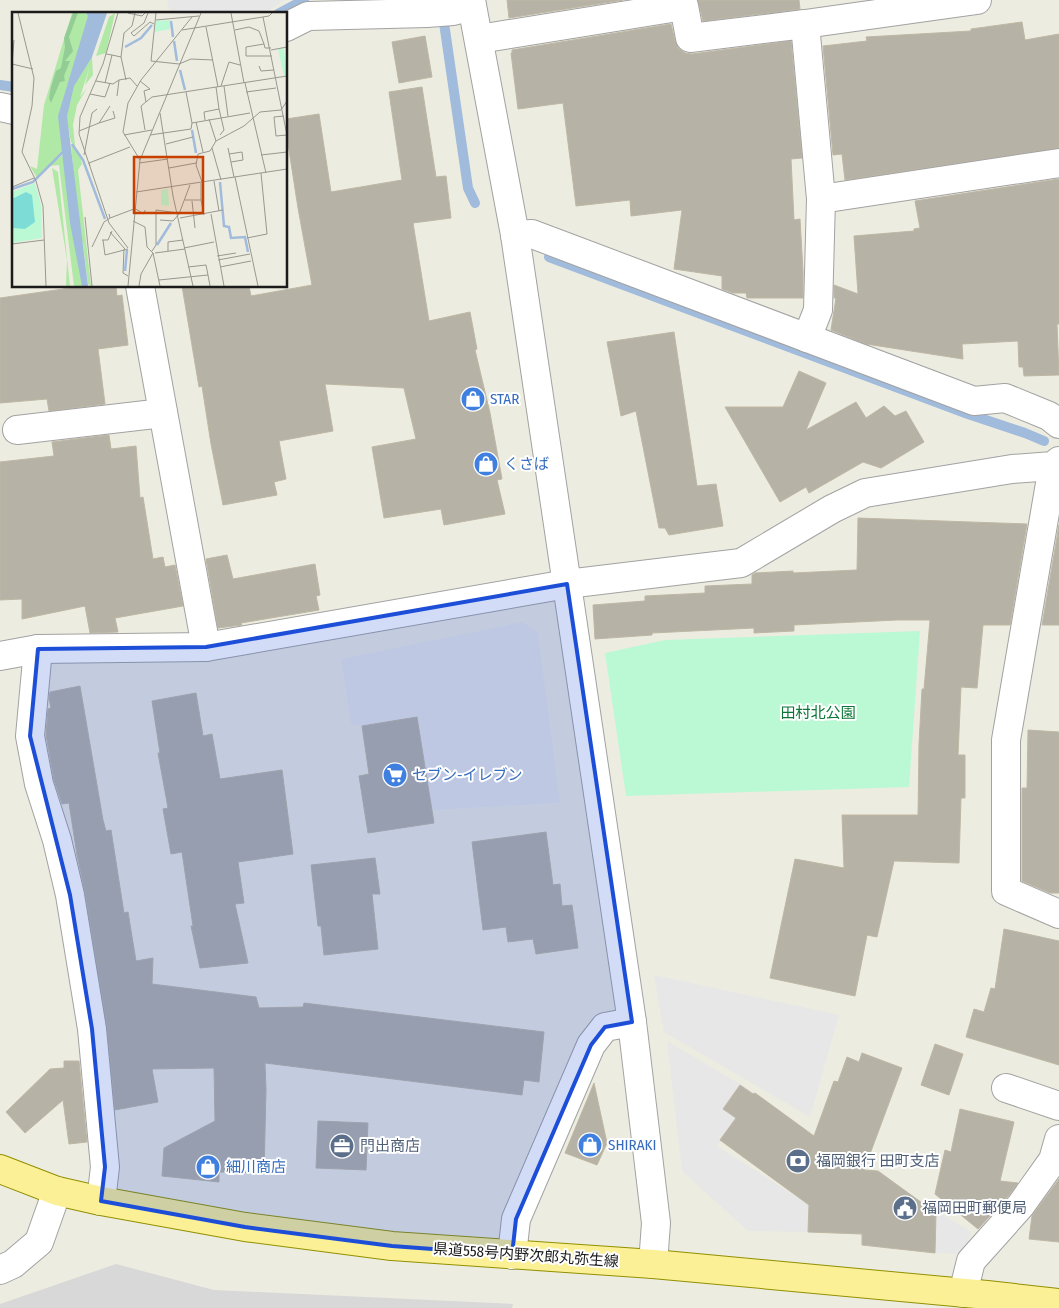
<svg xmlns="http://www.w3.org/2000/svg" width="1059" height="1308" font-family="'Fira Sans Condensed','Noto Sans JP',sans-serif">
	<rect width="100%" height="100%" fill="#edece0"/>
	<path fill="#d9d8d8" d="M116 1264 214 1290 513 1304 512 1308H0V1304Z"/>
	<path fill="#bbf9d4" d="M920 631 909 787 626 796 605 653 665 640Z"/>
	<g fill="#e7e7e7">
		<path d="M167 0H284L264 14H170Z"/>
		<path d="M522 622 538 632 560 803 432 810 417 717 362 726 351 724 341 659Z"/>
		<path d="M654 975 839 1015 810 1117 664 1032Z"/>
		<path d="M667 1041 755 1093 717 1146 809 1205 808 1232 748 1231 682 1171Z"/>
		<path d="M923 1204 972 1232 962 1254 935 1253 922 1215Z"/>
	</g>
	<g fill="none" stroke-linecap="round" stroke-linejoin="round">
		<g stroke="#a0bbdb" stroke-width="10">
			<path d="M278 14 304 0"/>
			<path d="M444 23 468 188 475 203"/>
			<path d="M0 85 14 87"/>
			<path d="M549 257 968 414 1025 433 1044 441"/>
		</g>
	</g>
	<g fill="#b6b2a6" stroke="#beb7a3">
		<path d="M507 0H623L509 18Z"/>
		<path d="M698 0H799L800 9 703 21Z"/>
		<path d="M1022 22 1025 40 1059 34V148L845 180 842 154 833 155 823 46 867 41 866 37 971 31V29Z"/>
		<path d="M671 24 675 41 678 48 685 53 692 54 791 41 802 158 791 159 794 220 800 219 803 271V298H747L746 293H733L722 289V276L674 269 682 210 631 216 630 200 576 206 563 103 518 109 511 53H512V50Z"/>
		<path d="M425 36 432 77 399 83 392 42Z"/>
		<path d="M422 87 436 177 446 176 451 218 413 223 429 321 470 312 477 349 475 350 490 413 502 479 497 480 505 514 444 525 441 509 384 518 372 447 416 439 404 388 325 384 333 431 279 441 286 479 274 482 277 495 223 505 211 444 202 386 199 387 182 286H249L251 296 312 285 298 208 286 131V119L319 114 331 192 402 180 389 92Z"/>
		<path d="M1059 179V324H1057L1059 375 1024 376 1023 367H1019L1018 341 962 344 963 359 866 344 831 330 836 298H834V285L858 294 854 236 914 231V229L920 228 915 201Z"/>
		<path d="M84 286H116L117 296 122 295 128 345 98 349 105 404 49 411 47 399 0 403V298Z"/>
		<path d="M674 332 697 486 716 484 723 526 669 535 665 528H659L636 411 621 416 607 342Z"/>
		<path d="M799 371 826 383 806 430 856 402 866 418 884 406 895 416 906 411 924 442 881 468 863 462 809 493 806 487 780 502 725 407H783Z"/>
		<path d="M109 435 111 449 136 446 140 498 143 497 153 559 163 557 165 567 175 565 183 606 115 618 118 632 90 633 85 606 22 619V599L0 600V462L54 456 52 442Z"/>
		<path d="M858 518 1027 524 1010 625H983L977 688 961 687 958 755H965V798H961L959 863 894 861 877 937 867 935 855 996 770 978 795 859 844 868 842 815H918L919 744 922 689H924L930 620H897L794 625V631L754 633V628L652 633V635L595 639 593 605 645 601V596L705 593V586L752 584V575L755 573 793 571V573L857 570Z"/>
		<path d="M1059 525V625H1042Z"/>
		<path d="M227 555 233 579 315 564 320 595 316 596 319 610 241 623 242 625 218 628 206 559Z"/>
		<path d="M80 686 103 820 106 831 111 830 124 913 128 912 136 961 153 958 152 984 256 997 259 1008 303 1007 304 1003 544 1032 539 1082 524 1080 522 1095 265 1063 266 1090 264 1173 219 1172V1182L162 1176 164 1148 215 1121 214 1068 152 1069 158 1102 115 1110 107 1027 85 892 77 855 69 803 62 804 54 780 46 735 48 709 51 708 49 699 50 692Z"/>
		<path d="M196 693 203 736 212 734 220 779 282 770 293 854 238 862 244 903 235 904 248 963 200 968 191 926H193L182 852 171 854 163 809 168 808 158 753H160L152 701Z"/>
		<path d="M417 717 434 823 368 833 359 776 369 774 362 726Z"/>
		<path d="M1028 730 1059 732V893H1050L1022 881V788H1027Z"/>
		<path d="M546 832 553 885 560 884 562 906 572 905 578 948 536 954 533 939 508 942 506 927 483 930 472 842Z"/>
		<path d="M375 858 380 894H372L378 949 324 955 321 926H318L311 865Z"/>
		<path d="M1004 929 1059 941V1065L966 1037 974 1009 984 1012 991 988 995 989Z"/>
		<path d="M935 1044 963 1054 949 1095 921 1085Z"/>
		<path d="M862 1053 902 1068 864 1170 878 1171 936 1213 935 1253 862 1245V1234L808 1232 809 1205 720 1140 736 1118 723 1109 740 1085 753 1094 755 1093 814 1136 834 1081 838 1082 847 1057 859 1062Z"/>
		<path d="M64 1061H79L87 1142 69 1144 63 1100 25 1133 6 1112 50 1069 64 1068Z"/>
		<path d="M594 1083 607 1143 597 1165 565 1153Z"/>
		<path d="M960 1109 1014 1122 1000 1181 1018 1183 1009 1195 978 1229 935 1194 945 1150 951 1152Z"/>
		<path d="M318 1121 368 1123 366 1170 316 1168Z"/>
		<path d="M1059 1179V1242L1029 1239 1032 1216Z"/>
	</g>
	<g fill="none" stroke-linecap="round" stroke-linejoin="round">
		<defs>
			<g id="minor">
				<path d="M471 0 515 235 632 1022 656 1223 653 1264"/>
				<path d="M805 24 977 0"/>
				<path d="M286 27 308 16 427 13 453 11 472 6"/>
				<path d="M479 39 684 6 690 38 805 24 821 199 818 310 807 338"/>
				<path d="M0 107 14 110"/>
				<path d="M821 199 1059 163"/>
				<path d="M515 235 532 234 974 401 1005 398 1049 416 1059 424"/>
				<path d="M140 286 206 647"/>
				<path d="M17 430 163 413"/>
				<path d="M1053 466 1006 740V891L1059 914"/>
				<path d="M38 649 30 736 39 784 57 840 70 895 92 1029 105 1167 101 1201"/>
				<path d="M0 656 38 649 206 647 567 584 741 563 832 509 865 493 1012 469 1053 466 1059 461"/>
				<path d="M1006 1088 1059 1106"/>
				<path d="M512 1255 516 1219 591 1045 605 1027 632 1022"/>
				<path d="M0 1270 13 1264 39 1242 57 1191"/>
				<path d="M963 1293 971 1261 1021 1205 1053 1160 1059 1139"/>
			</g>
			<path id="major" d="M0 1169 57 1191 101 1201 245 1227 392 1246 653 1264 987 1295 1059 1303"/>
		</defs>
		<use href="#minor" stroke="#a2a2a2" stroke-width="30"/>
		<use href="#major" stroke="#919000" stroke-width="30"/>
		<use href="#minor" stroke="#fff" stroke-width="28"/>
		<use href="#major" stroke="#fbf096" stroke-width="28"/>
	</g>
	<path fill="#1d4ed8" fill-opacity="0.2" stroke="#1d4ed8" stroke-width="4" stroke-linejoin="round" d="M567 584 632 1022 605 1027 591 1045 516 1219 512 1255 392 1246 245 1227 101 1201 105 1167 92 1029 70 895 30 736 38 649 206 647Z"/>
	<defs>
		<symbol id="shop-disc" viewBox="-11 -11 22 22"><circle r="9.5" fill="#3f7fe0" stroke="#fff"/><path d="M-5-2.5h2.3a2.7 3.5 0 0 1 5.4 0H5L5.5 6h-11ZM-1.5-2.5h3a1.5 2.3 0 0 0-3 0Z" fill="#fff"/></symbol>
		<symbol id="supermarket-disc" viewBox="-11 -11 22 22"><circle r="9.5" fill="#3f7fe0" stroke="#fff"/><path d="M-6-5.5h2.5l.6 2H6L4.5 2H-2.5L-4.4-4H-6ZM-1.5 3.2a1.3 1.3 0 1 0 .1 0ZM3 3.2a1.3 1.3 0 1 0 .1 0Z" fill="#fff"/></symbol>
		<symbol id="office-disc" viewBox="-11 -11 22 22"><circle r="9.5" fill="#5c6f8a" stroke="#fff"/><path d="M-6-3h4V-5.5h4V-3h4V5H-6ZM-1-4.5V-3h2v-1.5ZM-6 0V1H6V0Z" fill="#fff"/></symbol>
		<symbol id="bank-disc" viewBox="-11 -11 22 22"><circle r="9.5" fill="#5c6f8a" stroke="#fff"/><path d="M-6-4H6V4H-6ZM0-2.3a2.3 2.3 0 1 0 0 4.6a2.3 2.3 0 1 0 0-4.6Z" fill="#fff"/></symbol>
		<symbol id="civic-disc" viewBox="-11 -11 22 22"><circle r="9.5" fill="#5c6f8a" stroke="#fff"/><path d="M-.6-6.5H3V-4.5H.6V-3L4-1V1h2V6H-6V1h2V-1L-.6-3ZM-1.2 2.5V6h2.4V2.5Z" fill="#fff"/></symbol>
	</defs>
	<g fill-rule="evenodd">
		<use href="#shop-disc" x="459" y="385" width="28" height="28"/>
		<use href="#shop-disc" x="472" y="450" width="28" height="28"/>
		<use href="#supermarket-disc" x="381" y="761" width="28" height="28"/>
		<use href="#shop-disc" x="576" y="1131" width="28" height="28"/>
		<use href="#office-disc" x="328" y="1132" width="28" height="28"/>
		<use href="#bank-disc" x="784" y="1147" width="28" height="28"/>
		<use href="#shop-disc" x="194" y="1153" width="28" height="28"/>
		<use href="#civic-disc" x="891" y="1194" width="28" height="28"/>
	</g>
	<g text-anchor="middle" stroke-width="4" stroke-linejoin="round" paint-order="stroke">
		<g font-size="15" fill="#366cbe" stroke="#fff" text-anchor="start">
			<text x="490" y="404">STAR</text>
			<text x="504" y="469">くさば</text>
			<text x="412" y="780">セブン-イレブン</text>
			<text x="608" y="1150">SHIRAKI</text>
			<text x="226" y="1172">細川商店</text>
		</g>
		<g font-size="15" fill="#0b7637" stroke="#fff">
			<text x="818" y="718">田村北公園</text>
		</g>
		<g font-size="15" fill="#4e5e75" stroke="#fff" text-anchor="start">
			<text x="360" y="1151">門出商店</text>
			<text x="816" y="1166">福岡銀行 田町支店</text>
			<text x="922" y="1213">福岡田町郵便局</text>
		</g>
		<g font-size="15" fill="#1b1b1b" stroke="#fff">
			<text transform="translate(526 1255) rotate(4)" y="5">県道558号内野次郎丸弥生線</text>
		</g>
	</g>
	<g transform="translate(12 12)">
		<rect width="275" height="275" fill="#edece0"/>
		<path d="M60 1H73L77 4 49 116 51 139 25 166 18 154 25 157 32 93ZM103 1 94 41 84 44 97 5ZM80 45 81 63 73 73 78 54 68 85 75 76 65 93 61 113 63 134 59 130 54 104 55 91 61 74ZM59 132 67 140 70 152 66 158 79 274 76 272 71 231 68 228ZM52 142 66 244 71 274H62L47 153 37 154ZM40 156 46 160 58 274H54L55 248Z" fill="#b0e8a5"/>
		<path d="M61 1H66L57 25 61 39 53 49H58L52 64 53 69 48 70 39 91 37 86 39 75 44 59 49 56 53 35 52 26Z" fill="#94cc96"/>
		<path d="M158 8V17L143 20 144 9ZM272 36 275 63 272 64 266 37ZM23 171 29 193 30 226 0 231V180ZM156 177 157 194 149 193V178Z" fill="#bbf9d4"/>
		<path d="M14 180 20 183 23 210 13 217 0 216V187Z" fill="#7dddd6"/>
		<path d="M74 1H95L80 45 62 74 55 104 76 274H70L58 211 46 104 76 4Z" fill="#a0bbdb"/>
		<path fill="none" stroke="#a0bbdb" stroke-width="2.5" d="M159 9 161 25M162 29 165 49M113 35 129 26 140 13M168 58 173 78M180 118 184 141M60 132 71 148 93 207M208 170 212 214 217 215 219 226 233 225 236 240M0 177 21 170 53 138M145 233 159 211M113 259 115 238"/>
		<path fill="none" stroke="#999891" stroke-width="1" d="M6 1 22 66 20 94 10 140 24 169 31 194 34 274M106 1 91 52 68 105 67 122 97 211 116 236M116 1 130 4 133 1M136 1 132 11 119 21 122 24 138 10 142 12M144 1 139 49 167 52 179 47 201 48M219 1 232 71M251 5 275 123M144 8 187 4M194 15 206 75M170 18 257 4 260 1M223 18 237 15 247 19 252 32M259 36H253L252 32 234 35V44H260M259 38 275 35M100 43 109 45 114 68M109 45 112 21 120 14 123 1M0 52 2 28M0 52 21 57M247 54 249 59 262 58M84 69 101 72 107 68M128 69 138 77 132 79 134 90M93 71 100 43 94 42M233 71 254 161M209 74 217 50 228 53M212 74 216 104M204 75 207 97M174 80 180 111M234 80 264 76M78 82 93 85 98 71M105 84 107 68 118 66 125 74M148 101 161 184 181 274M272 104 262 105 264 124 275 123M197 107 204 129M193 108 192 100 207 97 212 118 208 123M184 110 191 140M87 111 103 106 101 99M133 118 129 94 140 85 275 64M67 119 87 111 98 94M112 123 140 118M138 123 179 117 180 111 238 101M154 132 181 125M200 136 209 168M216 136 222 165M217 142 230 140 231 148 219 150M72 143 80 101 85 97M249 143 275 140M128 148 111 120 116 91 129 68 180 5M127 151 156 147M78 154 77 151 118 135M157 156 184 151M223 165 246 274M202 169 207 199M190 170 184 153 186 142 198 139 204 129 232 114 248 100 269 98 275 89M0 175 22 166M124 180 275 157M173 188H189V171M189 188 192 203M180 189 183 216M122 196 132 202 133 198M97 202 98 206 122 197M199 202 212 274M73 205 80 274M168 206 211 198M148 208 161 209 167 202 178 173M121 209 133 215 135 235 141 241M98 220 113 237M235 226 255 222 249 161M90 228H96L100 219M91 228 93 243 116 237M0 232 32 228M80 235 92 210 98 206M172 236 202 230M112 237 111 261 116 264M140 239 144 233V198L166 201M156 239V230L171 228M143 241 173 237M205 244 224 241M206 248 238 242M176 255 194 253 196 263M208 255 239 249M147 268 196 263 198 274M116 274 128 148 189 1M127 274 129 262 141 241 148 274"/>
		<path fill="#c54001" fill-opacity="0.15" stroke="#c54001" stroke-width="2.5" d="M122 145H191V201H122Z"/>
		<rect width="275" height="275" fill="none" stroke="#1b1b1b" stroke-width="2.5"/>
	</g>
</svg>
